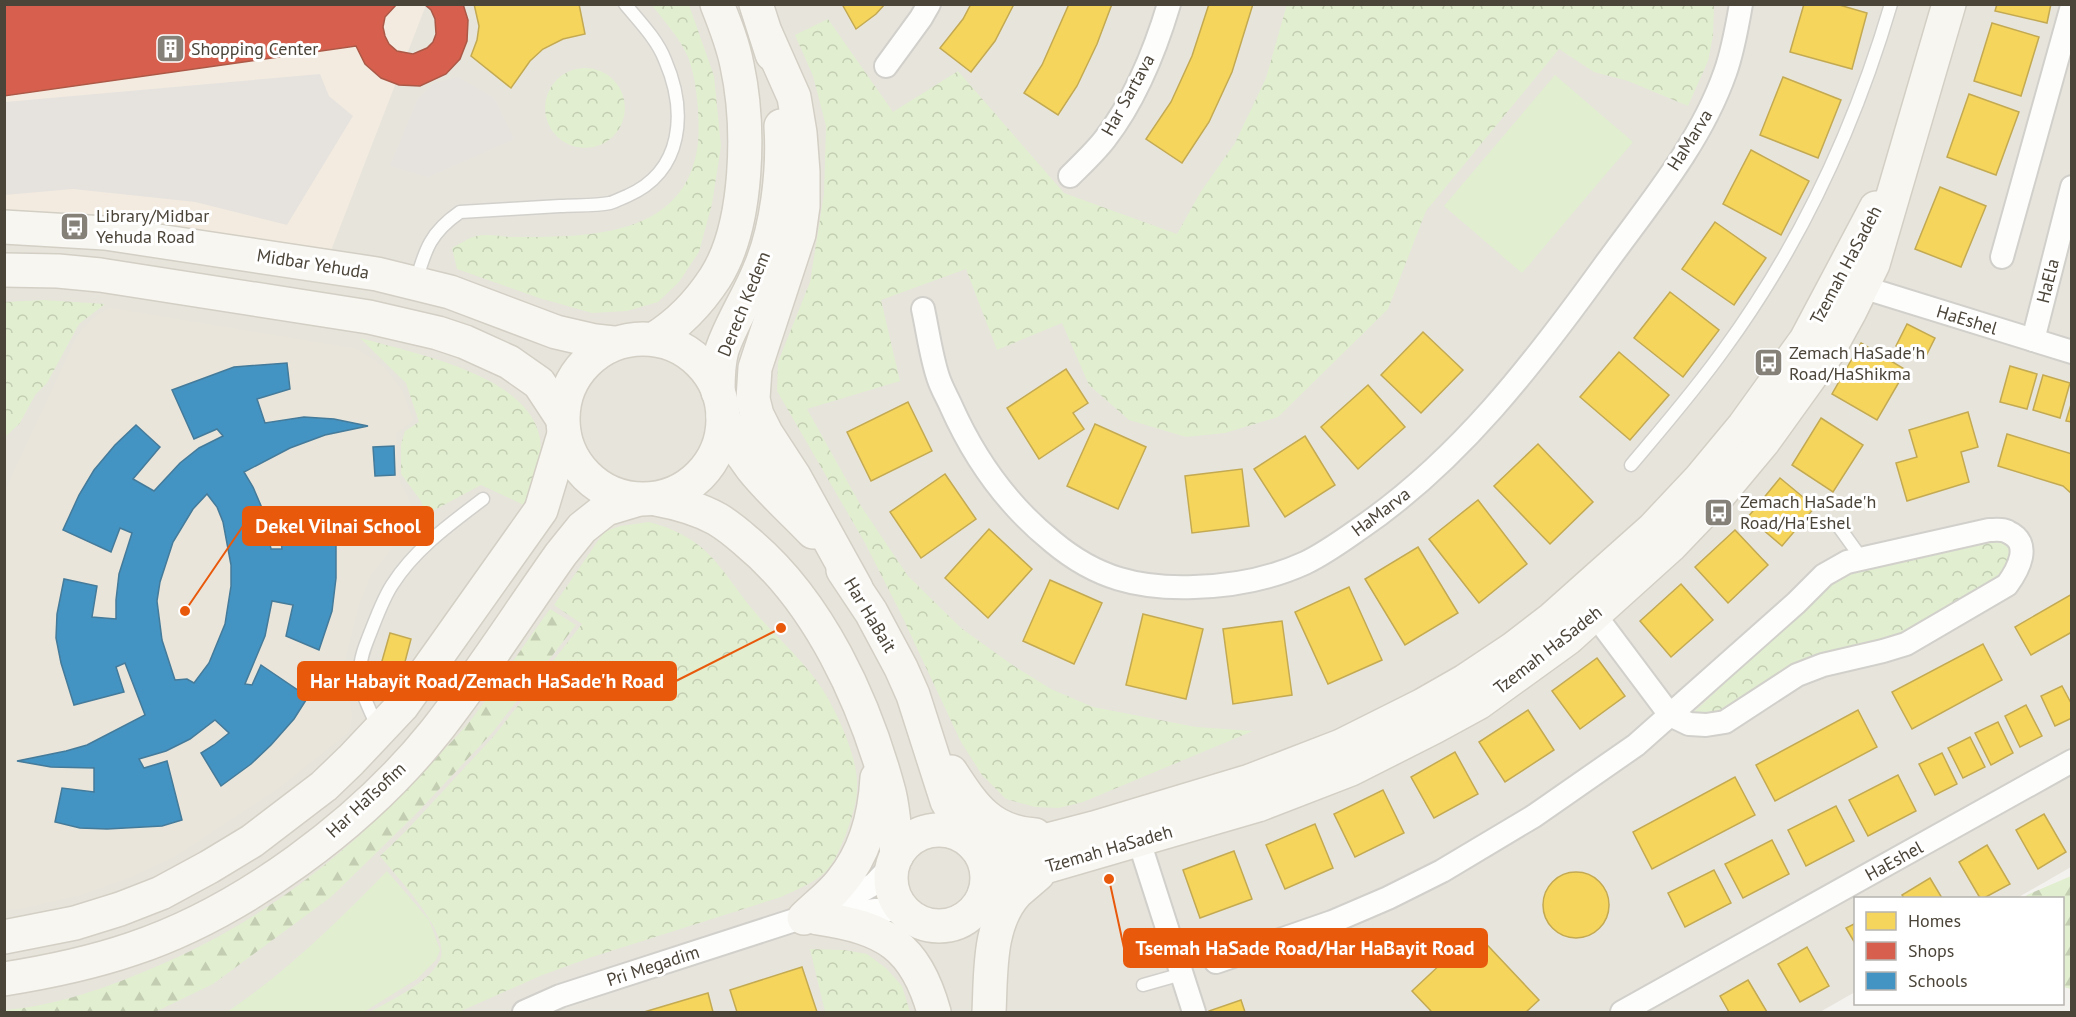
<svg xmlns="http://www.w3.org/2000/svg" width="2076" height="1017" font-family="'PT Sans',sans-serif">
	<defs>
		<pattern id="forest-firs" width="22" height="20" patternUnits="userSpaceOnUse" patternTransform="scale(1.5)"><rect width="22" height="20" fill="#e1eecf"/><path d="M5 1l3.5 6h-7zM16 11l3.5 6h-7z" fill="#c3cdb2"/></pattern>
		<pattern id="park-crowns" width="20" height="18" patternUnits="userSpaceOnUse" patternTransform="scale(1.5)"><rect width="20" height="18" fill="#e1eecf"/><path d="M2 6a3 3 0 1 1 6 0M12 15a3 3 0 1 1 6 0" fill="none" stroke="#c3cdb2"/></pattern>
	</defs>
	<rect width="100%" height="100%" fill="#f4f2ee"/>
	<path fill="#e7e4dc" d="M5 5H2071V867L2017 898H1856L1855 992 1820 1012H5Z"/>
	<path fill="#f3ebdf" d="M4 5H426L325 266 5 226Z"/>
	<path fill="#eae5da" d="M111 308 357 349 384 367 402 390 413 421 396 433 399 481 408 497 412 512 408 528 370 576 359 605 344 664 352 714 349 732 279 788 174 857 129 878 80 895 24 908 5 910V491L77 336 91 320 101 312Z"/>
	<g fill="#e1eecf">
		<path d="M1555 75 1633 142 1522 273 1444 206Z"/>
		<path d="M387 871 429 920 440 950 436 960 417 979 364 1012H227C288 971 336 923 387 871Z"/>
	</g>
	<g fill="url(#forest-firs)">
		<path d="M550 609 576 625 492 733 415 815 331 897 213 984 155 1012H5V1010C54 1006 103 989 148 970 258 925 348 855 428 767 442 751 458 736 471 720 498 684 523 646 550 609Z"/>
		<path d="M2071 876V989L2063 987 2062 898H2024L2027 895Z"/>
	</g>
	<g fill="url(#park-crowns)">
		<path d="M1287 4 1714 5 1713 36 1708 61 1688 106 1628 81 1594 72 1559 49 1426 211 1388 309 1278 417 1225 433 1186 437 1129 420 1089 385 1062 323 997 350 966 269 881 300 900 381 807 409 861 506 908 576 961 628 1011 664 1051 689 1093 707 1196 727 1253 731 1083 802 1059 808 1035 807 1006 799 982 775 961 742 900 612 865 543 777 391 778 362 810 282 824 194 826 126 813 76 795 35 828 19 893 112 958 71 1064 193 1177 234 1200 193 1235 143 1266 78Z"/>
		<path d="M652 5H689L714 76 721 146 712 204 699 252 679 282 658 302 627 311 592 313 539 298 457 269 452 248C460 244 469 237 477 236 488 233 502 237 513 237 588 237 687 238 698 143 700 118 697 80 688 57 680 38 664 21 652 5Z"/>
		<circle cx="585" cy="108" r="40"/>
		<path d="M44 300 105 304 79 324 47 383 35 395 20 423 5 437V302Z"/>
		<path d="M360 338C413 353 524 374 539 434 545 458 533 484 524 505L481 485 425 515 421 501 401 474V444L405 431 419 422 406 383Z"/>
		<path d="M649 522C709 538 718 567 754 611 776 637 804 661 823 690 838 714 859 760 857 788 857 804 850 822 845 837 840 847 836 860 828 869 817 882 796 890 781 897L592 957 540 976 459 1012H370C391 1000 429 983 440 960 452 934 396 876 380 856L407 830 494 736 582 624 554 605 604 532 620 526Z"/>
		<path d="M1990 541C2029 544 2006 572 1987 585L1901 634 1747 696 1721 711 1705 715 1692 714 1831 584 1850 573Z"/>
		<path d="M810 949 844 950 867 954 887 969 902 986 910 1012H825Z"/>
	</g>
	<g fill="#e6e3df">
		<path d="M320 74 329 96 353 116 287 225 195 202 73 189 5 195V102Z"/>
		<path d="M458 77 494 98 514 139 428 177 390 166 418 99 434 83Z"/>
	</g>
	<g fill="#f6d55c" stroke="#c3aa52" stroke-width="1.5">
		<path d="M474 4H579L585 34 563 39 543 49 530 61 511 88 471 56 477 40 479 26Z"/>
		<path d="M842 4H885L876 14 856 29Z"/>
		<path d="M971 4H1014L995 41 971 72 940 48 963 19Z"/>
		<path d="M1069 4H1112L1097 44 1077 86 1058 115 1024 93 1042 65Z"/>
		<path d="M1209 4H1253L1232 72 1209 122 1182 163 1146 139 1171 102 1192 56Z"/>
		<path d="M1804 4H1836L1867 13 1852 69 1790 52Z"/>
		<path d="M1997 4H2051L2047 23 1995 11Z"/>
		<path d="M1992 23 2039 37 2021 96 1974 81Z"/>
		<path d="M1783 77 1841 100 1818 158 1760 135Z"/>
		<path d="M1969 94 2019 112 1996 175 1947 157Z"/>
		<path d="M1751 150 1809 181 1781 235 1723 204Z"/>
		<path d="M1940 187 1986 206 1961 267 1915 249Z"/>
		<path d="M1715 222 1766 258 1734 305 1682 269Z"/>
		<path d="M1670 292 1719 330 1683 377 1634 338Z"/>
		<path d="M1907 324 1935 338 1924 360 1896 346Z"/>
		<path d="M1423 332 1463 370 1421 413 1381 375Z"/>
		<path d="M1861 343 1906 370 1877 420 1832 394Z"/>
		<path d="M1619 352 1669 395 1630 440 1580 397Z"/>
		<path d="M2010 366 2037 374 2027 409 2000 402Z"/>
		<path d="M1066 369 1088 403 1073 413 1084 429 1039 459 1007 408Z"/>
		<path d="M2043 375 2070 383 2060 418 2033 410Z"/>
		<path d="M1368 385 1405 427 1358 469 1321 427Z"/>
		<path d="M2072 401V422L2066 421Z"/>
		<path d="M908 402 932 451 871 481 847 432Z"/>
		<path d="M1968 412 1978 447 1961 452 1969 482 1907 501 1896 463 1917 457 1909 430Z"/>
		<path d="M1821 418 1863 445 1833 492 1792 465Z"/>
		<path d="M1095 424 1146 447 1118 509 1067 486Z"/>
		<path d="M2007 434 2072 454V494L2063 486 1998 466Z"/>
		<path d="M1305 436 1335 485 1285 517 1254 469Z"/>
		<path d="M1538 444 1593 502 1550 544 1494 486Z"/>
		<path d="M1242 469 1249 526 1192 533 1185 476Z"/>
		<path d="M945 474 976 519 921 558 890 512Z"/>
		<path d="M1780 478 1815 507 1782 546 1748 517Z"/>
		<path d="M1478 500 1527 564 1479 603 1429 539Z"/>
		<path d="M989 529 1032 569 988 618 945 578Z"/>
		<path d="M1735 530 1768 565 1728 603 1695 567Z"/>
		<path d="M1418 547 1458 613 1405 645 1365 579Z"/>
		<path d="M1050 580 1102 603 1074 664 1023 641Z"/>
		<path d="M1681 584 1713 620 1671 657 1640 621Z"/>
		<path d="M1349 587 1382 660 1328 684 1295 612Z"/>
		<path d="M2072 594V632L2031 655 2015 627Z"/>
		<path d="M1143 614 1203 629 1186 699 1126 685Z"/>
		<path d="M1282 621 1292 695 1233 704 1223 629Z"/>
		<path d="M390 633 411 639 402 673 380 668Z"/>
		<path d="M1983 644 2002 680 1912 729 1892 692Z"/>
		<path d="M1597 658 1625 696 1580 729 1552 691Z"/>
		<path d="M2062 686 2072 705V718L2055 726 2041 696Z"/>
		<path d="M2026 705 2042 736 2020 747 2005 716Z"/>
		<path d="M1528 710 1554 750 1505 782 1479 742Z"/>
		<path d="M1858 710 1877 747 1775 801 1756 765Z"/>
		<path d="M1998 722 2013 753 1991 765 1975 733Z"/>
		<path d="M1970 737 1985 767 1963 778 1948 748Z"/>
		<path d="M1455 752 1478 794 1434 818 1411 777Z"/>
		<path d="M1942 753 1957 784 1935 795 1919 764Z"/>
		<path d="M1898 775 1916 811 1868 836 1849 800Z"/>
		<path d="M1735 777 1755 815 1652 869 1633 832Z"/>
		<path d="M1383 790 1404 833 1355 857 1334 814Z"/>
		<path d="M1836 806 1854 841 1806 866 1788 830Z"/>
		<path d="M2044 814 2066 852 2038 869 2016 830Z"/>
		<path d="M1315 824 1333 868 1285 889 1266 845Z"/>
		<path d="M1772 840 1789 874 1743 898 1725 864Z"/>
		<path d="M1987 845 2010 884 1984 898H1980L1959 862Z"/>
		<path d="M1234 851 1252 899 1200 918 1183 870Z"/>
		<path d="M1714 870 1731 903 1685 927 1668 893Z"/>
		<circle cx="1576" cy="905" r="33"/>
		<path d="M1930 878 1942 898H1904L1902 895Z"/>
		<path d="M1856 923V945L1846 928Z"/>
		<path d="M1475 932 1539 1000 1526 1012H1429L1431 1011 1412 991Z"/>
		<path d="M1807 947 1829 986 1800 1002 1778 964Z"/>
		<path d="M802 967 817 1012H737L730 990Z"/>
		<path d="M1748 980 1767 1012H1729L1720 996Z"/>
		<path d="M708 993 713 1012H644Z"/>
		<path d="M1241 1000 1245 1012H1209V1011Z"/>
	</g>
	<path fill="#d6604d" stroke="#ac5847" stroke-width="1.5" d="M4 4H397L385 17 383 27 385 36 389 44 397 51 413 54 427 48 433 42 436 34 435 19 431 10 424 4H463L468 20 467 41 460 59 446 74 420 86 399 85 381 78 365 64 356 46 4 96Z"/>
	<g fill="#4393c3" stroke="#457b9a" stroke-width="1.5" fill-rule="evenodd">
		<path d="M287 363 290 389 257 399 265 423 304 417 334 419 368 426 325 435 290 448 244 472 253 487 262 508 271 549H282L278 522 331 518 336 545V578L332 611 319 650 286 636 293 605 272 601 265 636 245 684 252 685 261 665 308 697 294 719 271 745 251 764 221 786 201 753 214 745 229 733 215 720 190 739 166 751 139 759 144 768 167 761 182 820 162 826 107 829 80 828 55 822 62 788 94 792V768L51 767 17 761 66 751 87 745 145 715 125 663 116 667 124 692 74 705 61 663 56 638 57 614 64 579 97 586 92 617 116 619V600L119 574 132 533 120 528 111 552 63 530 79 495 94 470 115 445 136 425 160 447 133 479 154 491 180 463 199 448 223 436 217 429 194 439 172 390 234 367ZM207 494 217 507 223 522 231 565V586L225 624 209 663 194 683 187 679 175 680 162 640 157 601 160 582 173 542 193 509Z"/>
		<path d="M394 446 395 475 375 476 373 447Z"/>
	</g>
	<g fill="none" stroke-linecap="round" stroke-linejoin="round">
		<defs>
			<g id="lane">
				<path d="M416 282C425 249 431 232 460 212 493 210 527 208 560 206 576 205 595 206 610 203 616 201 622 198 627 196 684 171 687 111 665 60 657 39 639 21 625 4"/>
				<path d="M1631 465C1663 427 1696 389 1725 348 1800 245 1855 126 1891 4"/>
				<path d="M1839 527 1862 559"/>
				<path d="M378 728C370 710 359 691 360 671 360 657 366 644 371 631 377 616 383 599 392 585 415 549 450 524 483 499"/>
				<path d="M1143 985 1182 974"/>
			</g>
			<g id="street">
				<path d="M886 66 921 18 929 4"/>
				<path d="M1070 176C1082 164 1095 152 1105 139 1135 100 1155 51 1169 4"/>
				<path d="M2002 257 2072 6"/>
				<path d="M1862 287 2072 352"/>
				<path d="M923 309C928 332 931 356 938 377 941 387 947 397 951 406 975 460 1007 505 1053 542 1096 578 1138 589 1194 587 1232 586 1270 579 1305 563 1324 554 1342 541 1359 529 1459 461 1534 363 1604 266 1648 205 1700 144 1725 73 1733 51 1737 27 1741 4"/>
				<path d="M2033 340 2072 187"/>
				<path d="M1139 841 1194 1012"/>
				<path d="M835 915 876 910H905"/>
				<path d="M1216 962 1332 922 1388 898 1442 871 1534 816 1636 745 1796 603 1824 575 1847 562 1989 530C1995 530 2004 529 2008 532 2033 543 2018 570 2007 585L1906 644 1883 651 1823 665 1797 675 1725 722 1706 725 1689 724 1670 715 1586 603"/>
				<path d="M524 1012 560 996 832 908 874 884 893 864"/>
				<path d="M1622 1012 2072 761"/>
			</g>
			<g id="secondary">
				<path d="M756 4 772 54"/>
				<path d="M766 34 794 97 800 133 803 172V206L799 234 755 368 753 399 757 415 766 433 794 476 856 588"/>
				<path d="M4 227 105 233 377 274 450 292 556 332 595 341 613 343"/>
				<path d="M4 270 58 271 100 275 369 317 438 333 465 342 509 362 539 383 562 418"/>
				<circle cx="643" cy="419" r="80"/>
				<path d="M654 339C680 323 698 304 715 278 749 225 750 125 737 65 733 44 725 24 717 4"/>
				<path d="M718 392C718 378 718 364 722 350 731 323 748 298 759 271 777 230 784 171 781 126"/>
				<path d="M723 416C742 469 776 493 813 532"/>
				<path d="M656 499C678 503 697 508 717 519 727 525 737 533 746 541 819 601 865 702 889 792 894 812 895 835 897 855"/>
				<path d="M843 570 871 612 901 668 913 695 947 801 970 841"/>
				<path d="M951 772C974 807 990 832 1035 835"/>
				<circle cx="939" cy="878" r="48"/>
				<path d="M974 845 1006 848 1025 846 1094 828 1250 781 1341 746 1423 705 1465 681 1513 649 1552 619 1653 529 1700 479 1744 426 1806 340 1876 208"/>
				<path d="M984 895 999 883 1014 876 1258 805 1351 769 1434 727 1478 703 1568 638 1670 546 1718 496 1763 442 1827 353 1850 311 1873 264 1949 4"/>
				<path d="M804 918C816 906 831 895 841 882 865 853 875 815 877 778"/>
				<path d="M818 918C885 928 915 945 934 1012"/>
				<path d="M4 937 75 923 120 909 161 893 209 867 252 841 324 786 351 760 402 706 541 510 564 434"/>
				<path d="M4 979C48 972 91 963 132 949 243 912 362 823 435 732 480 675 519 613 561 554L582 528 606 509 636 500"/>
				<path d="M989 1012C991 973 988 923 1017 892 1024 886 1031 880 1038 874"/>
			</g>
		</defs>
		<use href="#lane" stroke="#d2d0cb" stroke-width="15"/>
		<use href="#street" stroke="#d2d0cb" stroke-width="26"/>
		<use href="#secondary" stroke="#d3cfc5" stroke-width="36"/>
		<use href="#lane" stroke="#fdfdfc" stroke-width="12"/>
		<use href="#street" stroke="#fdfdfc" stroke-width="22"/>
		<use href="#secondary" stroke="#f7f6f1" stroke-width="33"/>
	</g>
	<defs>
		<symbol id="building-square" viewBox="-11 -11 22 22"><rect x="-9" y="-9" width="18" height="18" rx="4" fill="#868178" stroke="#fff"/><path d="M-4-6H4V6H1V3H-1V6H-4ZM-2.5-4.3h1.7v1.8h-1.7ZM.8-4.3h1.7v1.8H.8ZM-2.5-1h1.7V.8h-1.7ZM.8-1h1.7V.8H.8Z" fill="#fff"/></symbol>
		<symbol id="bus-square" viewBox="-11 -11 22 22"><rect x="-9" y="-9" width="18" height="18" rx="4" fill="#868178" stroke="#fff"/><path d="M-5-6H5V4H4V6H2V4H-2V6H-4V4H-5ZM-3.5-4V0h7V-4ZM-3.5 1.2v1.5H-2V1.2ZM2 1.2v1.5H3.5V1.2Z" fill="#fff"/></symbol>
	</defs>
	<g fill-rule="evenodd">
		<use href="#building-square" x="154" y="32" width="33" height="33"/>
		<use href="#bus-square" x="58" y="210" width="33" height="33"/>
		<use href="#bus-square" x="1752" y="346" width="33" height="33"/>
		<use href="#bus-square" x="1702" y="496" width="33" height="33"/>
	</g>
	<g text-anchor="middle" stroke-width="6" stroke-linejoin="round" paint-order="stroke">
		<g font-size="18" fill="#4b4439" stroke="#fff" text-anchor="start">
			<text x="191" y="55">Shopping Center</text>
			<text x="96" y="222">Library/Midbar<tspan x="96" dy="21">Yehuda Road</tspan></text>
			<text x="1789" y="359">Zemach HaSade'h<tspan x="1789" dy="21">Road/HaShikma</tspan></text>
			<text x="1740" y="508">Zemach HaSade'h<tspan x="1740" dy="21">Road/Ha'Eshel</tspan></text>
		</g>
		<g font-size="18" fill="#4b4439" stroke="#fff">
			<text transform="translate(1128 95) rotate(-61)" y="6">Har Sartava</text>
			<text transform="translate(1690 140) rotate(-58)" y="6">HaMarva</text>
			<text transform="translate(313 264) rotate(9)" y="6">Midbar Yehuda</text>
			<text transform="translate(1846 265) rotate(-62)" y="6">Tzemah HaSadeh</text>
			<text transform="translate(2048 281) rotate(-76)" y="6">HaEla</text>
			<text transform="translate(744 304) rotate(-68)" y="6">Derech Kedem</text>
			<text transform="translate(1967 320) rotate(17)" y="6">HaEshel</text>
			<text transform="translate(1381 512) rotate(-37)" y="6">HaMarva</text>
			<text transform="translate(870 615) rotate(59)" y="6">Har HaBait</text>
			<text transform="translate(1548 650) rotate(-38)" y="6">Tzemah HaSadeh</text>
			<text transform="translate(366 800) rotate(-43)" y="6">Har HaTsofim</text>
			<text transform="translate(1109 849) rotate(-16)" y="6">Tzemah HaSadeh</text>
			<text transform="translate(1894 861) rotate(-29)" y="6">HaEshel</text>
			<text transform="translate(653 966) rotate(-18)" y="6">Pri Megadim</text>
		</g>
	</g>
	<path fill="none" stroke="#e8590c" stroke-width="2" d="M185 611L243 526M781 628L676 681M1109 879L1124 948"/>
	<g fill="#e8590c" stroke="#fff" stroke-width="2">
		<circle cx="185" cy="611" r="6"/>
		<circle cx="781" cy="628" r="6"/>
		<circle cx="1109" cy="879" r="6"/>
	</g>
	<g fill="#e8590c" stroke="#e8590c" stroke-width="2">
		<rect x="243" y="507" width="190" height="38" rx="6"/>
		<rect x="298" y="662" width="378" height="38" rx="6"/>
		<rect x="1124" y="929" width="363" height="38" rx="6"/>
	</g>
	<g font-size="20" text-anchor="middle" font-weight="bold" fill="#fff">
		<text x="338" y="533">Dekel Vilnai School</text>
		<text x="487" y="688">Har Habayit Road/Zemach HaSade'h Road</text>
		<text x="1305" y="955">Tsemah HaSade Road/Har HaBayit Road</text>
	</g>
	<rect width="2076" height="1017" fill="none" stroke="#4b4439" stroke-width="12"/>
	<rect x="1854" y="897" width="210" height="108" fill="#ffffff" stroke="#b7b4b0" stroke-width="1.5"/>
	<rect x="1866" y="912" width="30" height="18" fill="#f6d55c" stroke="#b7b4b0" stroke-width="1.5"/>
	<text x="1908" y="927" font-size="18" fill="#4b4439">Homes</text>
	<rect x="1866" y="942" width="30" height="18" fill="#d6604d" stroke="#b7b4b0" stroke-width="1.5"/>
	<text x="1908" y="957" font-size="18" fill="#4b4439">Shops</text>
	<rect x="1866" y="972" width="30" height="18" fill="#4393c3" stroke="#b7b4b0" stroke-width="1.5"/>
	<text x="1908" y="987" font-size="18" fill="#4b4439">Schools</text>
</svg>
